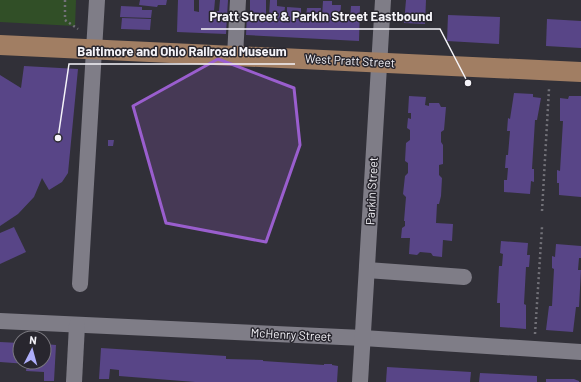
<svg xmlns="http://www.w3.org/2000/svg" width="581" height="382" font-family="Barlow,sans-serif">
	<rect width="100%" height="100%" fill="#313038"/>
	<path fill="#314f27" d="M0 0H76L75 26 0 22Z"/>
	<g fill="#584587">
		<path d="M140 0H167L166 5H158L157 7 139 5Z"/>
		<path d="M178 0H194V11L199 12V0H215L214 11H219L220 0H228L226 34 177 32Z"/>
		<path d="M250 0H266V15H269L270 0H277V6L285 7 284 16H287V7L301 8V17H306L307 8H321L320 17H322L323 1H332V5H341L340 19H350L351 6H360L359 41 246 35 247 14H250Z"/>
		<path d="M406 0H426L425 24 404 23Z"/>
		<path d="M121 6 142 7V10H152L151 18 120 17Z"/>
		<path d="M448 15 500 17 499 44 447 41Z"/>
		<path d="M122 18 151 19 150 30 121 29Z"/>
		<path d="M547 19 581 21V48L546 46Z"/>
		<path d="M24 66 78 69 68 173 62 182 49 190 42 178 34 197 18 214 0 226V75L21 88Z"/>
		<path d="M514 93 533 94V97L541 98 537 120H535L532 169H534V182L531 181 530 194 504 192V180H507L508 168H505L506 155H508L510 131H507L508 118 510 119Z"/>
		<path d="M409 96 426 97 425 105 429 106V103H439L441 107H446L444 130 441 132V142L443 145V164L439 165V175L442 178 441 196 439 204H437L436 223 453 224 452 241 443 240 442 257 433 256 431 253 420 252 417 255 409 254 410 238H401L402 228 405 226V221H404L406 197 403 194 405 176 408 173V163L405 161 406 143 410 140V130L407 128 408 118 411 119V113H408Z"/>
		<path d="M569 96H581V197L559 195V183H557V170L560 171 563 121H560V98L568 99Z"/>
		<path d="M108 140H114L113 146H108Z"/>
		<path d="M14 227 26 252 0 264V233Z"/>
		<path d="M501 241 528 243 527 255H530L529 267H526L524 304 526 305V329L500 327V303H497L499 266H502L503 254 500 253Z"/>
		<path d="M556 244 581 246V258H579L578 270H581L579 307H576L573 332 546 330 549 306H552L554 269 552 268V256L555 257Z"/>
		<path d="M0 342 20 343V362H44V344L56 345 54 381H44V372L26 371 27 364 0 362Z"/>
		<path d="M101 348 226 356V359L263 360V361L324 365V364H332V365L338 366 337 382H195L119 376V370L110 369 109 379H99Z"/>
		<path d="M387 367 471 372 470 382H386Z"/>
		<path d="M480 373 537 376V382H479Z"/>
		<path d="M546 379H574L579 381V382H546Z"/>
	</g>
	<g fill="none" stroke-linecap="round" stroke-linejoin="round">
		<g stroke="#727178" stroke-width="2.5" stroke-dasharray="2 3" stroke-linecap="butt">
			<path d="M65 0V20L78 29"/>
			<path d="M542 211 549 89"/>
			<path d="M535 334 542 227"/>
		</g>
		<g stroke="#7f7d87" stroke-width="16">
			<path d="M235 56 238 0"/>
			<path d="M367 270 464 277"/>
			<path d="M80 284 97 0"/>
			<path d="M0 321 363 338 581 352"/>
			<path d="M74 382 77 325"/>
			<path d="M360 382 383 0"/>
		</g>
		<path stroke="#a17e63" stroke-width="20" d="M0 45 581 72"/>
	</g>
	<path fill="#9a5ece" fill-opacity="0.2" stroke="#9a5ece" stroke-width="3" stroke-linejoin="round" d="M218 59 294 88 300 145 266 242 166 223 133 106Z"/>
	<g text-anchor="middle" stroke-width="3" stroke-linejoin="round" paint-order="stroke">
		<g font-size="12" fill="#f5f4f9" stroke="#28262e">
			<text transform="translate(350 61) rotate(3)" y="4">West Pratt Street</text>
			<text transform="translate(372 191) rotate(-87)" y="4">Parkin Street</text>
			<text transform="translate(291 335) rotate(3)" y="4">McHenry Street</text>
		</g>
	</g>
	<path fill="none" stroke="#f5f4f9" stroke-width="1.5" d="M468 83L440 29H201M58 138L69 64H295"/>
	<g fill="#f5f4f9" stroke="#28262e" stroke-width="1.5">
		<circle cx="468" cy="83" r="4"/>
		<circle cx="58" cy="138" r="4"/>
	</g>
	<g font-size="13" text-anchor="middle" font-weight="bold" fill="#f5f4f9" stroke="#28262e" stroke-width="3" stroke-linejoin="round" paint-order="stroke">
		<text x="321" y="21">Pratt Street &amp; Parkin Street Eastbound</text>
		<text x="182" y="56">Baltimore and Ohio Railroad Museum</text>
	</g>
	<g transform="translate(32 350) rotate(6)"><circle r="19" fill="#28262e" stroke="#7a787f"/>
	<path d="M0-3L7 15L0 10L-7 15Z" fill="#aeaefa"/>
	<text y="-6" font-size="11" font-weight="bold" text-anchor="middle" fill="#f5f4f9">N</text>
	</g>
</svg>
